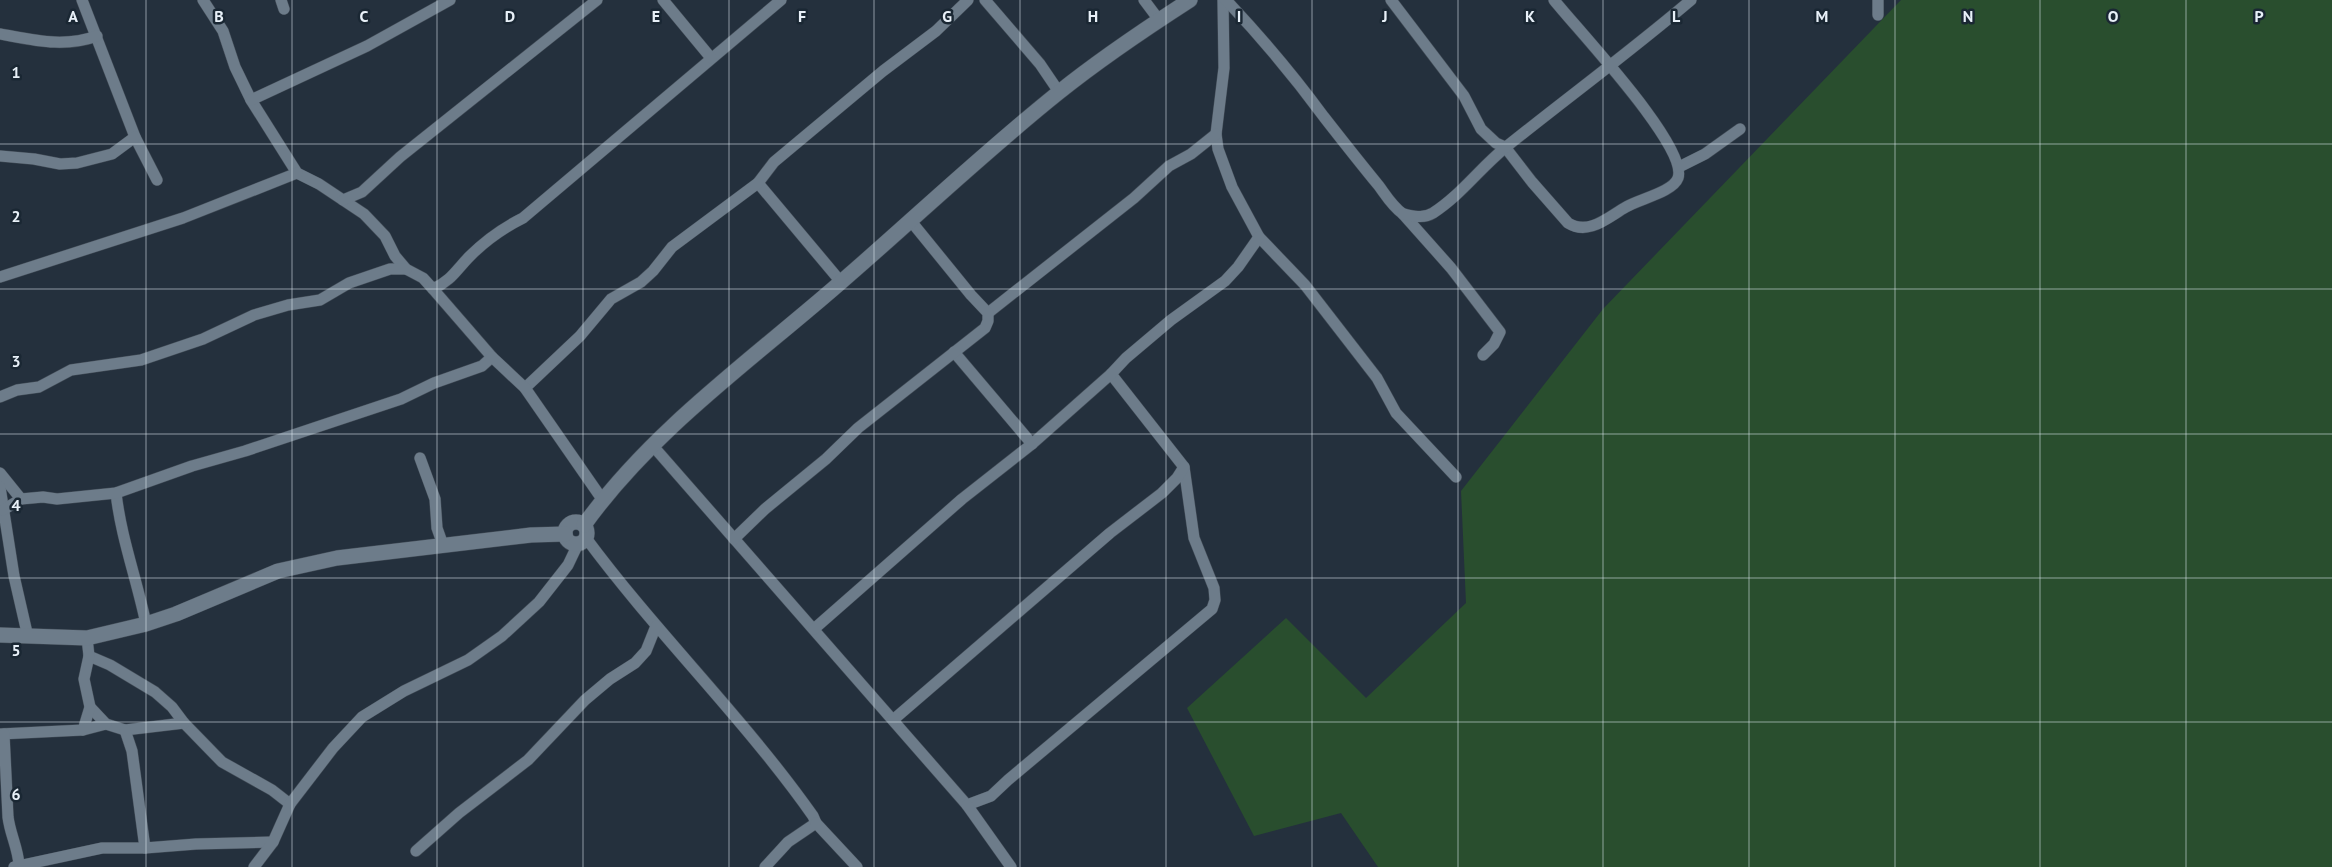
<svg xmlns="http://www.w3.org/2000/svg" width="2332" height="867" font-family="'PT Sans',sans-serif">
	<rect width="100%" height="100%" fill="#24303d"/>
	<path fill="#294e2e" d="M1901 0H2332V867H1378L1341 813 1254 836 1187 708 1286 618 1366 698 1466 603 1461 491 1603 309Z"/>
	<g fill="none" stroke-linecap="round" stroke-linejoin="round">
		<defs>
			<g id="street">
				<path d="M82 0 135 137 157 180"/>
				<path d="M203 0 223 31 235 67 251 100 297 173 319 184 364 214 385 236 395 256 406 269 423 278 433 289C452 280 456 270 470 256 486 240 503 228 523 218L781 0"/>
				<path d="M281 0 284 9"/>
				<path d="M663 0 711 58"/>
				<path d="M985 0 1040 64 1059 92"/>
				<path d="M1144 0 1159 20"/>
				<path d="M1223 0 1224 68 1216 134 1218 149 1232 187 1259 237 1305 285 1377 378 1396 413 1456 477"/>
				<path d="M1226 0C1261 37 1294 76 1324 117 1342 140 1360 163 1379 186 1387 197 1392 206 1403 214L1451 268 1500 332 1494 344 1483 355"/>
				<path d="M1391 0 1464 96 1481 129 1496 143 1505 147 1532 182 1568 223C1589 236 1608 217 1626 207 1639 199 1673 192 1678 178 1689 147 1576 28 1554 0"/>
				<path d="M1878 0V15"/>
				<path d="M0 34C34 40 63 48 97 36"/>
				<path d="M251 100 367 46 450 0"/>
				<path d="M0 156 34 159 60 164 77 163 112 154 135 137"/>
				<path d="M1679 167 1705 154 1740 129"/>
				<path d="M758 183 841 282"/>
				<path d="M343 200 362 192 400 157 597 0"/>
				<path d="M1403 214C1414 216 1423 219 1433 213 1461 195 1480 168 1506 147 1567 98 1631 51 1691 0"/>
				<path d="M0 277 183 218 297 173"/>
				<path d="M433 289 492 357"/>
				<path d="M988 313 1134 198 1169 166 1191 154 1216 134"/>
				<path d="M954 352 1032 444"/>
				<path d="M525 388 580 336 611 299 641 282 653 271 672 247 758 183 774 162 883 71 936 31 968 0"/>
				<path d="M0 397 17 390 39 387 71 370 141 360 203 339 254 315 288 305 320 300 349 283 390 269H406"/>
				<path d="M653 446 967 805 991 796 1008 780 1212 609 1215 600 1214 588 1194 538 1184 467 1111 374"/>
				<path d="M420 458 435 499 437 528 443 545"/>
				<path d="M0 473 21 499"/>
				<path d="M0 487 14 576 28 637"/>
				<path d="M116 493C121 538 137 580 146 624"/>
				<path d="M3 510 21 499 43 497 57 499 116 493 192 466 245 451 401 399 434 383 482 366 492 357 525 388 602 499"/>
				<path d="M586 538C657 634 744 718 813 816L816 823 788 842 765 867"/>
				<path d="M734 539 765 509 826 459 858 428 985 328 988 321V313L971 295 910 220"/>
				<path d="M814 629 962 499 1032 444 1111 374 1126 358 1171 320 1225 281 1238 267 1259 237"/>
				<path d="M89 656 110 665 155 692 172 707 184 723 222 762 272 790 290 804"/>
				<path d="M90 707 106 724 125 730 184 723"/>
				<path d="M893 720 1110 533 1162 493 1177 478 1184 467"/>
				<path d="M83 730 90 707 84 679 89 656 87 638"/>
				<path d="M125 730 132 751 145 848 196 844 273 842"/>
				<path d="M0 734 83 730 106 724"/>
				<path d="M4 734 8 817C10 834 18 848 19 865"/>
				<path d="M967 805 1011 867"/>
				<path d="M816 823 857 867"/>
				<path d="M416 851 459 813 528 760 585 700 610 679 635 663 646 651 656 626"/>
				<path d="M14 867 102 848H145"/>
				<path d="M254 867 273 842 290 804 333 748 362 717 404 691 468 660 502 636 539 602 568 565 578 544"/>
			</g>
			<g id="secondary">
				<circle cx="576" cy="533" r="11"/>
				<path d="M584 525C653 429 753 359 841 282 914 219 983 153 1058 93 1099 60 1145 29 1190 0"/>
				<path d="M0 635 87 638 146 624 176 614 278 571 337 558 531 535 565 534"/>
			</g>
		</defs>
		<use href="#street" stroke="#424c57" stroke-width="12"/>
		<use href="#secondary" stroke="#424c57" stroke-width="16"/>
		<use href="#street" stroke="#6d7c8a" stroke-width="11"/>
		<use href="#secondary" stroke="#6d7c8a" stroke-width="15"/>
	</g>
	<path fill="none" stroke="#e8f0f8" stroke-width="1" stroke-opacity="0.55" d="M146 0V867M292 0V867M437 0V867M583 0V867M729 0V867M874 0V867M1020 0V867M1166 0V867M1312 0V867M1458 0V867M1603 0V867M1749 0V867M1895 0V867M2040 0V867M2186 0V867M0 144H2332M0 289H2332M0 434H2332M0 578H2332M0 722H2332"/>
	<g font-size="16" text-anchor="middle" font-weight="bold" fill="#e8f0f8" stroke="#1a2733" stroke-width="5" stroke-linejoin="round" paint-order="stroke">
		<text x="73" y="22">A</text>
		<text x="219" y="22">B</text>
		<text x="364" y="22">C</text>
		<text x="510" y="22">D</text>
		<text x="656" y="22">E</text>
		<text x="802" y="22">F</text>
		<text x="947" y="22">G</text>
		<text x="1093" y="22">H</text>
		<text x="1239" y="22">I</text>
		<text x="1385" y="22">J</text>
		<text x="1530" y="22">K</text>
		<text x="1676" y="22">L</text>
		<text x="1822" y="22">M</text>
		<text x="1968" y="22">N</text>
		<text x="2113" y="22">O</text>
		<text x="2259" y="22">P</text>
		<text x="16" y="78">1</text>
		<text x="16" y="222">2</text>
		<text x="16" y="367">3</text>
		<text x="16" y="511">4</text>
		<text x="16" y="656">5</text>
		<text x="16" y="800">6</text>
	</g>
</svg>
